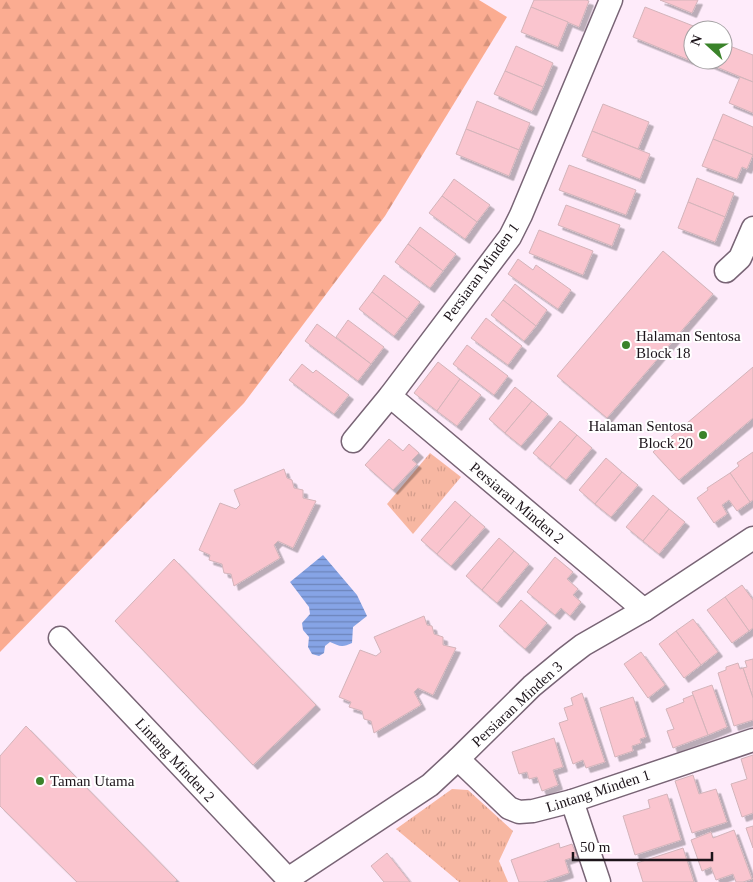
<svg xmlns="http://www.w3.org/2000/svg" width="753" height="882" font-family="'Times New Roman',serif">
	<defs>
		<pattern id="grass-tufts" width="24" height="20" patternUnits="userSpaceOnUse" patternTransform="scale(1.25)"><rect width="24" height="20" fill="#f7b7a2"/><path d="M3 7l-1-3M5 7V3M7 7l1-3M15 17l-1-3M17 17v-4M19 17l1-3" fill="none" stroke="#d39c8b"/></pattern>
		<pattern id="forest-firs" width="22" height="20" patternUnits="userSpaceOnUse" patternTransform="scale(1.25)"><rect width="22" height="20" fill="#fbac91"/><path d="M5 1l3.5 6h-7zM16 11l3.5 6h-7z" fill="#d7937c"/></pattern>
		<pattern id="water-rules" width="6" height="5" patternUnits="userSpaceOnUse" patternTransform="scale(1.25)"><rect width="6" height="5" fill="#86a4e6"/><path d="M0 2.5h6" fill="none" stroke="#6d84ba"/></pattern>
		<filter id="shadow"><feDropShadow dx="4.5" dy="4.5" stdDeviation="0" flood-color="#0004"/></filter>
	</defs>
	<rect width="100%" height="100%" fill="#feebfa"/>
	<g fill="url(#grass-tufts)">
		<path d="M430 453 461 477 413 534 387 504Z"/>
		<path d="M452 789 468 790 513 831 499 861 508 882H459L396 829Z"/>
	</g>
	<path fill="url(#forest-firs)" d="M0 0H479L507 17 385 216 244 403 0 652Z"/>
	<path fill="url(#water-rules)" d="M323 555 357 595 367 616 353 627 352 643C342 648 339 646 330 642L325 646 324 653 319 656 312 654 308 647 309 637 303 630 302 623 310 614 309 607 290 582Z"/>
	<g fill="#fac5cf" stroke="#d3b4ba" filter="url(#shadow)">
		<path d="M534 0H586L589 1 579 27 531 7Z"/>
		<path d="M660 0H698L692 13Z"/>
		<path d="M531 7 568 22 558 47 521 32Z"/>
		<path d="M645 7 701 29V30H693V50L689 60 633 37Z"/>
		<path d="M727 45 753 55V82L707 63 708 60H723V56Z"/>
		<path d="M516 46 553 63 543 87 505 71Z"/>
		<path d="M505 71 543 87 532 111 494 94Z"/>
		<path d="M740 77 753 82V113L729 103Z"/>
		<path d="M477 101 530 123 519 150 466 129Z"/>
		<path d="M603 104 649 122 638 149 592 131Z"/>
		<path d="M723 114 753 127V155L713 139Z"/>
		<path d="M466 129 519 150 509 176 456 154Z"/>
		<path d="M592 131 650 154 640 179 582 156Z"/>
		<path d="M713 139 753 155 747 169 742 167 737 179 702 166Z"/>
		<path d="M569 165 636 190 626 215 559 190Z"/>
		<path d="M697 178 734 193 725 217 688 202Z"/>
		<path d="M454 179 490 205 477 222 442 196Z"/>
		<path d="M442 196 477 222 465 239 429 213Z"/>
		<path d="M688 202 725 217 715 242 678 228Z"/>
		<path d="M566 205 620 225 612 246 558 225Z"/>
		<path d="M420 227 456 254 443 271 408 244Z"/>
		<path d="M539 230 593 251 583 275 529 253Z"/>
		<path d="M408 244 443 271 430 288 395 262Z"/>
		<path d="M663 251 713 294 607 418 557 376Z"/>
		<path d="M518 259 533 270 536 265 571 290 558 309 508 274Z"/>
		<path d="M384 275 420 302 407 319 372 292Z"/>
		<path d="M515 284 547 310 536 326 503 300Z"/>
		<path d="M372 292 407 319 394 336 359 309Z"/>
		<path d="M503 300 536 326 524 341 491 315Z"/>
		<path d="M486 318 522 346 508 365 471 338Z"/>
		<path d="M348 320 384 347 371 364 336 337Z"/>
		<path d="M317 324 371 364 358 381 305 341Z"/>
		<path d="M467 345 508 376 494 395 453 364Z"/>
		<path d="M438 362 460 379 437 411 414 393Z"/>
		<path d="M302 364 313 373 316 370 349 395 334 414 289 380Z"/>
		<path d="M753 367V418L679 480 653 452Z"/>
		<path d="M460 379 481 395 457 426 437 411Z"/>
		<path d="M515 387 532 401 505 433 489 419Z"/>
		<path d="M532 401 548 414 521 446 505 433Z"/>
		<path d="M560 421 577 435 550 467 533 453Z"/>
		<path d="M577 435 592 448 566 480 550 467Z"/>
		<path d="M389 439 403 451 409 444 419 453 412 460 417 464 393 490 365 465Z"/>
		<path d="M753 452V500L750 502 730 473 739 466 737 463Z"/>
		<path d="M606 458 622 472 595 504 579 490Z"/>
		<path d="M284 469 287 478 292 480 294 488 303 490V498L316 501 293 548 278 541 274 545 280 558 234 586 231 574 224 573 222 564 209 560 210 555 199 550 220 503 236 509 240 505 234 490Z"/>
		<path d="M622 472 638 485 611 517 595 504Z"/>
		<path d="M730 473 750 502 737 511 729 500 722 505 727 514 714 523 697 498 708 490 707 488Z"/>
		<path d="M653 495 669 509 643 541 626 527Z"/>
		<path d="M455 501 471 515 437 554 421 540Z"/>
		<path d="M669 509 685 522 659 554 643 541Z"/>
		<path d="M471 515 485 527 451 566 437 554Z"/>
		<path d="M499 538 514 551 482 590 466 576Z"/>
		<path d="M514 551 529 564 497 603 482 590Z"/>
		<path d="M555 557 573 572 567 579 578 589 573 595 581 602 570 616 561 608 555 615 527 592Z"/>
		<path d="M174 559 316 705 253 765 115 621Z"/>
		<path d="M742 585 753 600V628L749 631 725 597Z"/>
		<path d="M725 597 749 631 732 643 707 610Z"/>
		<path d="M521 600 547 623 525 649 499 626Z"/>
		<path d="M424 616 427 625 432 626 434 634 443 637V645L456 648 433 695 418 688 414 692 421 705 374 733 371 721 364 719 362 711 349 707 351 702 339 697 360 650 376 656 381 652 374 637Z"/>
		<path d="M693 619 718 652 701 665 676 631Z"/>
		<path d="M676 631 701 665 684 678 659 644Z"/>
		<path d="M641 652 665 685 648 698 624 664Z"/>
		<path d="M753 659V698L743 668 747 667 745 661Z"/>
		<path d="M738 663 740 669 743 668 753 698V720L734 726 718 673 726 670V667Z"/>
		<path d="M712 685 727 727 708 735 692 692Z"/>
		<path d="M582 693 605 762 586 768 583 760 573 764 559 723 568 720 564 708 573 705 571 698Z"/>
		<path d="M693 695 708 735 673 748 667 731 674 729 666 709 684 702 683 699Z"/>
		<path d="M633 697 646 737 640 739 641 743 632 746 633 751 615 757 600 708Z"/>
		<path d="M26 726 177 880 175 882H77L0 806V756Z"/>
		<path d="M554 738 563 767 553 770 558 785 542 791 537 777 529 779 527 772 519 774 512 752Z"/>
		<path d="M753 755V813L742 817 731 784 747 779 741 759Z"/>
		<path d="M693 775 699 794 716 789 727 822 692 833 675 781Z"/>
		<path d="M667 794 681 840 635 855 623 816 650 808 648 800Z"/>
		<path d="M753 826V848L746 828Z"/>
		<path d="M734 830 752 879 743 882H736L733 874 716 880 711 867 702 871 691 840 711 832 713 838Z"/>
		<path d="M559 843 560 848 572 844 577 856 565 860 569 873 543 882H519L511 860Z"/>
		<path d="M683 848 694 882H643L637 863Z"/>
		<path d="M387 853 410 882H384L371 866Z"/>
	</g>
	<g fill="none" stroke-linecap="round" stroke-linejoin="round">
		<defs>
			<g id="street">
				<path d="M726 271 740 258 753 228"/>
				<path d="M390 396 644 610"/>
				<path d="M353 441 390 396 510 237 521 215 611 0"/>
				<path d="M60 638 288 879 289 882"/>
				<path d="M458 759 509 808 519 812 533 811 572 801 753 740"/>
				<path d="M572 801 599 882"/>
				<path d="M288 879 430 785 458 759 532 686 566 658 583 645 644 610 753 538"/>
			</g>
		</defs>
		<use href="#street" stroke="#786475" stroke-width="25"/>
		<use href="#street" stroke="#fff" stroke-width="22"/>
	</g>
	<g fill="#3a832a" stroke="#fff" stroke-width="2">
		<circle cx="626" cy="345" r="5"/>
		<circle cx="703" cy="435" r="5"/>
		<circle cx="40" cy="781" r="5"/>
	</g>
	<g text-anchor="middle" stroke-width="4" stroke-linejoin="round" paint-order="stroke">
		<g font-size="15" fill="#1c141a" stroke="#fff">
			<text transform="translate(481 272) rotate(-54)" y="5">Persiaran Minden 1</text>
			<text transform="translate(517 503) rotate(40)" y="5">Persiaran Minden 2</text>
			<text transform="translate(517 704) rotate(-43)" y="5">Persiaran Minden 3</text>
			<text transform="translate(175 760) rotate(47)" y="5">Lintang Minden 2</text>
			<text transform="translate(598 791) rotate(-18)" y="5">Lintang Minden 1</text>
		</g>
		<g font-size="15" fill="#1c141a" stroke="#fff" text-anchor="start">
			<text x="636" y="341">Halaman Sentosa<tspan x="636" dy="17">Block 18</tspan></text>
			<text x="693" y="431" text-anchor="end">Halaman Sentosa<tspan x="693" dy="17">Block 20</tspan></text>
			<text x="50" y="786">Taman Utama</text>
		</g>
	</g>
	<g transform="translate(708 45) rotate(291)"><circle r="24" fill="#ffffff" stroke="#a4a1a3"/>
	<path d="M0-4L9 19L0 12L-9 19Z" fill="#3a832a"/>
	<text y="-8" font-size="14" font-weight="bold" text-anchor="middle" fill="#1c141a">N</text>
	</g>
	<path d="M573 852v8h139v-8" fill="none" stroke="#1c141a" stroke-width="2.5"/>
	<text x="580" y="852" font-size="15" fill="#1c141a" stroke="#ffffff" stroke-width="4" paint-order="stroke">50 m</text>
</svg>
